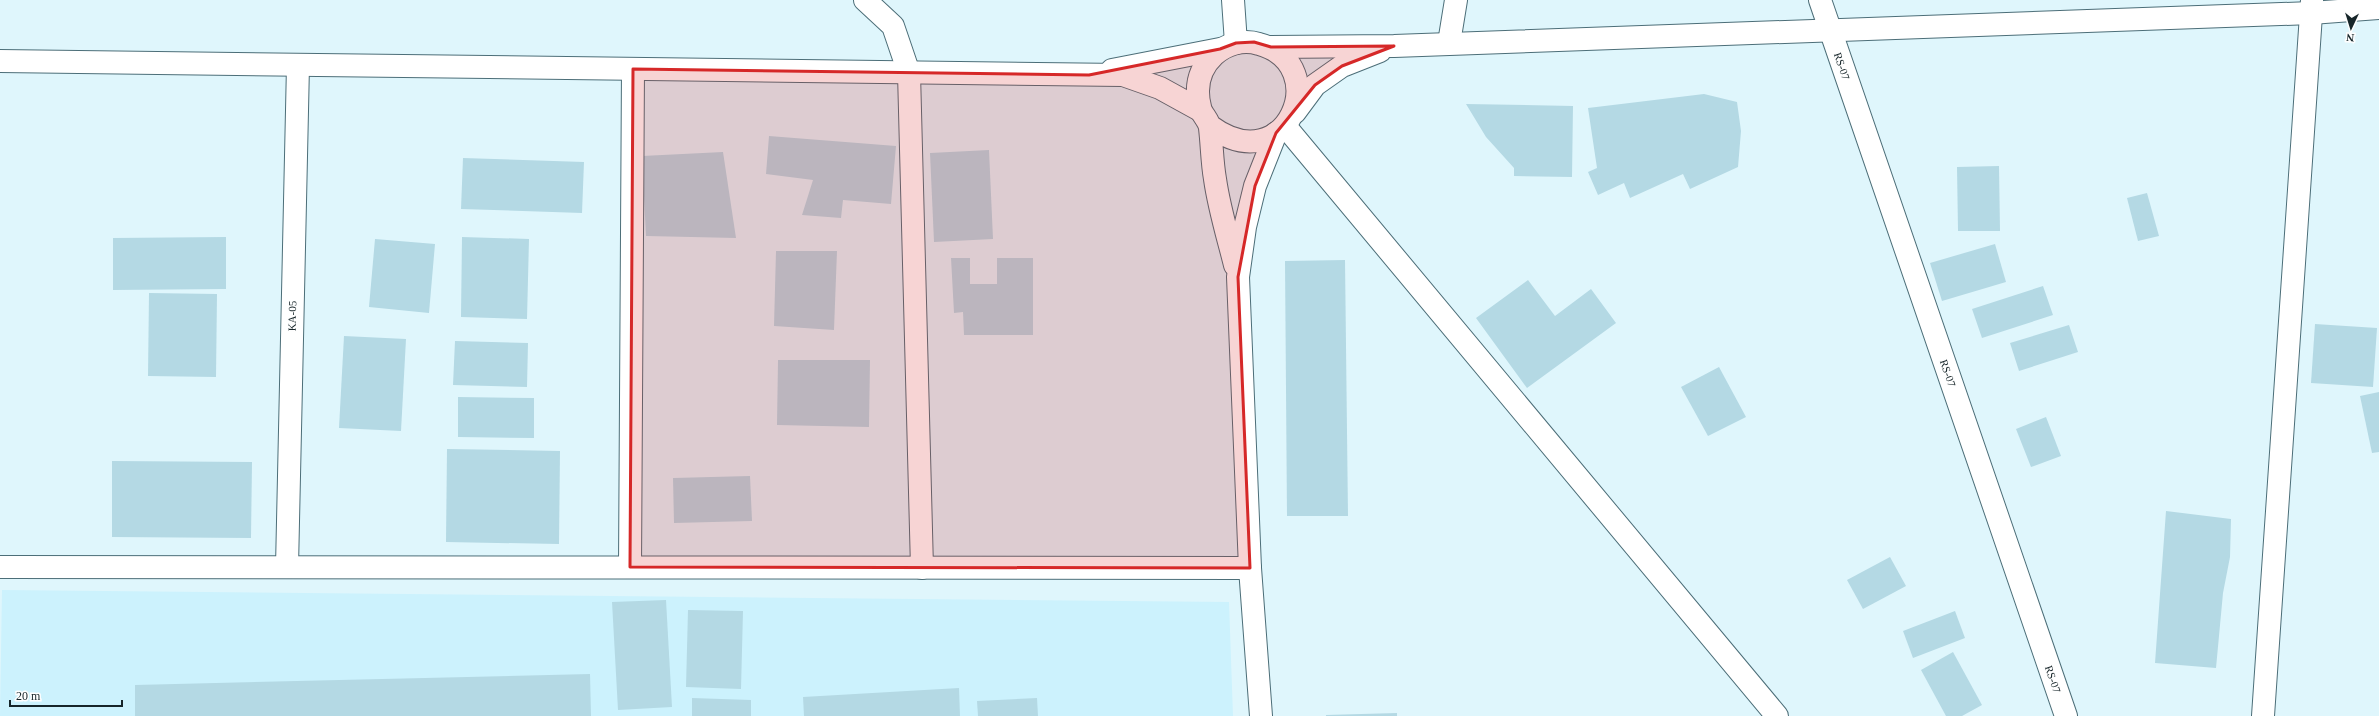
<svg xmlns="http://www.w3.org/2000/svg" width="2379" height="716" font-family="'Times New Roman',serif">
	<rect width="100%" height="100%" fill="#dff6fc"/>
	<path fill="#ccf2fd" d="M2 590 1229 602 1233 716H0Z"/>
	<g fill="#b4d9e4">
		<path d="M1704 94 1737 102 1741 131 1738 167 1690 189 1683 174 1630 198 1624 183 1598 195 1588 172 1597 168 1588 108Z"/>
		<path d="M1466 104 1573 106 1572 177 1514 176V168L1486 137Z"/>
		<path d="M769 136 896 146 891 204 843 200 841 218 802 215 813 180 766 174Z"/>
		<path d="M989 150 993 239 934 242 930 153Z"/>
		<path d="M723 152 736 238 646 236 642 156Z"/>
		<path d="M463 158 584 162 582 213 461 209Z"/>
		<path d="M1999 166 2000 231H1958L1957 167Z"/>
		<path d="M2147 193 2159 236 2138 241 2127 198Z"/>
		<path d="M226 237V289L113 290V238Z"/>
		<path d="M462 237 529 239 527 319 461 317Z"/>
		<path d="M375 239 435 244 429 313 369 307Z"/>
		<path d="M1995 244 2006 282 1942 301 1930 263Z"/>
		<path d="M776 251H837L834 330 774 326Z"/>
		<path d="M951 258H970V284H997V258H1033V335H964L963 312 954 313Z"/>
		<path d="M1345 260 1348 516H1287L1285 261Z"/>
		<path d="M1528 280 1555 316 1591 289 1616 323 1527 388 1476 318Z"/>
		<path d="M2043 286 2053 315 1982 338 1972 309Z"/>
		<path d="M149 293 217 294 216 377 148 376Z"/>
		<path d="M2315 324 2377 328 2373 387 2311 383Z"/>
		<path d="M2069 325 2078 352 2019 371 2010 343Z"/>
		<path d="M344 336 406 339 401 431 339 428Z"/>
		<path d="M455 341 528 343 527 387 453 385Z"/>
		<path d="M778 360H870L869 427 777 425Z"/>
		<path d="M1719 367 1746 417 1708 436 1681 387Z"/>
		<path d="M2379 392V452L2372 453 2360 396Z"/>
		<path d="M458 397 534 398V438L458 437Z"/>
		<path d="M2046 417 2061 456 2031 467 2016 429Z"/>
		<path d="M447 449 560 451 559 544 446 542Z"/>
		<path d="M112 461 252 462 251 538 112 537Z"/>
		<path d="M750 476 752 521 674 523 673 478Z"/>
		<path d="M2166 511 2231 519 2230 557 2223 593 2216 668 2155 663Z"/>
		<path d="M1890 557 1906 586 1863 609 1847 580Z"/>
		<path d="M666 600 672 707 618 710 612 602Z"/>
		<path d="M688 610 743 611 741 689 686 687Z"/>
		<path d="M1955 611 1965 638 1913 658 1903 631Z"/>
		<path d="M1953 652 1982 705 1962 716H1946L1921 670Z"/>
		<path d="M590 674 591 716H135V685Z"/>
		<path d="M959 688 960 716H804L803 697Z"/>
		<path d="M692 698 751 700V716H692Z"/>
		<path d="M1037 698 1038 716H978L977 701Z"/>
		<path d="M1397 713V716H1326V715Z"/>
	</g>
	<g fill="none" stroke-linecap="round" stroke-linejoin="round">
		<defs>
			<g id="minor">
				<path d="M865 0 893 26 909 73 922 568"/>
				<path d="M1820 0 2066 716"/>
				<path d="M1449 43 1456 0"/>
				<path d="M0 567 1250 568"/>
				<path d="M287 567 298 65"/>
				<path d="M630 567 633 69"/>
				<path d="M2263 716 2312 0"/>
			</g>
			<g id="tertiary">
				<path d="M1233 0 1236 43"/>
				<path d="M1285 126 1777 716"/>
			</g>
			<g id="secondary">
				<path d="M1271 47 1394 46 2311 13 2379 8"/>
				<path d="M0 61 1123 75 1160 88 1200 110"/>
				<path d="M1112 70 1220 49"/>
				<path d="M1295 112 1315 85 1342 66 1380 51"/>
				<path d="M1210 126C1287 183 1335 65 1259 44 1243 39 1226 44 1214 55 1199 69 1195 87 1200 107 1201 114 1209 120 1210 128 1212 145 1212 162 1215 179 1219 208 1228 237 1235 265"/>
				<path d="M1261 716 1250 568 1238 277 1245 227 1255 186 1276 133"/>
			</g>
		</defs>
		<use href="#minor" stroke="#4c6e78" stroke-width="24"/>
		<use href="#tertiary" stroke="#4c6e78" stroke-width="24"/>
		<use href="#secondary" stroke="#4c6e78" stroke-width="24"/>
		<use href="#minor" stroke="#fff" stroke-width="22"/>
		<use href="#tertiary" stroke="#fff" stroke-width="22"/>
		<use href="#secondary" stroke="#fff" stroke-width="22"/>
	</g>
	<path fill="#d62828" fill-opacity="0.2" stroke="#d62828" stroke-width="3" stroke-linejoin="round" d="M1254 42 1271 47 1394 46 1342 66 1315 85 1276 133 1255 186 1238 277 1250 568 630 567 633 69 1089 75 1220 49 1236 43Z"/>
	<g text-anchor="middle" stroke-width="3" stroke-linejoin="round" paint-order="stroke">
		<g font-size="11" fill="#162529" stroke="#fefefe">
			<text transform="translate(1842 66) rotate(71)" y="4">RS-07</text>
			<text transform="translate(292 316) rotate(-89)" y="4">KA-05</text>
			<text transform="translate(1948 373) rotate(71)" y="4">RS-07</text>
			<text transform="translate(2053 679) rotate(71)" y="4">RS-07</text>
		</g>
	</g>
	<g transform="translate(2351 28) rotate(184)" stroke="#fefefe" stroke-width="3" paint-order="stroke">
	<path d="M0-3L7 15L0 10L-7 15Z" fill="#162529"/>
	<text y="-6" font-size="11" font-weight="bold" text-anchor="middle" fill="#162529">N</text>
	</g>
	<path d="M10 700v6h112v-6" fill="none" stroke="#162529" stroke-width="2"/>
	<text x="16" y="700" font-size="12" fill="#162529" stroke="#fefefe" stroke-width="3" paint-order="stroke">20 m</text>
</svg>
